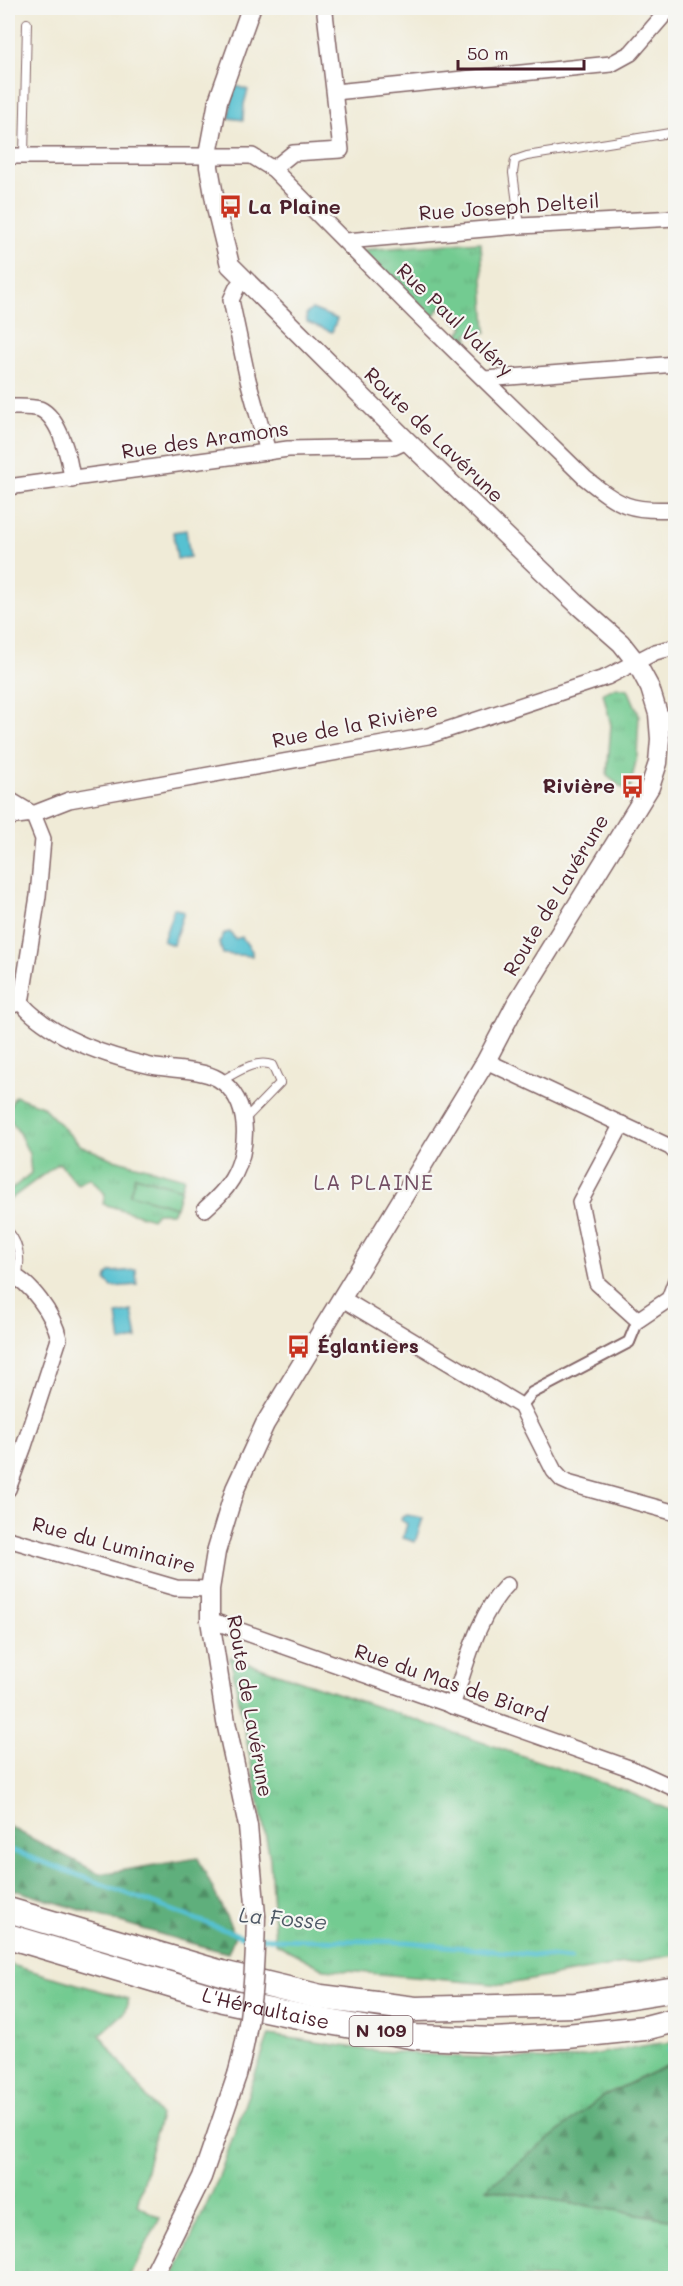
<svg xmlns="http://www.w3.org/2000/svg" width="683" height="2286" font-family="Mali,sans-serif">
	<defs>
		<pattern id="grass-tufts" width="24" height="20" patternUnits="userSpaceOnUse" patternTransform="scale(1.5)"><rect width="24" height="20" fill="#73cb91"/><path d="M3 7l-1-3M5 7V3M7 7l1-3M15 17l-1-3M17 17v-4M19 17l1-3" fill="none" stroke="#65ae7d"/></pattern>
		<pattern id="forest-firs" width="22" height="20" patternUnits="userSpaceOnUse" patternTransform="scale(1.5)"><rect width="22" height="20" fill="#5eaf7b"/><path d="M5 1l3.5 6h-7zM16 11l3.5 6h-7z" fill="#508e65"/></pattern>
	</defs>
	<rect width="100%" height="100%" fill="#f6f6f2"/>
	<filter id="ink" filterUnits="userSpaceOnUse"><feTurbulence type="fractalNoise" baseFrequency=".0167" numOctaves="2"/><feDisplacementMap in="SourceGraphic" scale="12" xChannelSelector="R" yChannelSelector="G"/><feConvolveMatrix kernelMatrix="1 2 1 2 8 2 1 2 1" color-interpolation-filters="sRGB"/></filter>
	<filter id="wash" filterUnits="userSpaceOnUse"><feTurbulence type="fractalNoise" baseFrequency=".008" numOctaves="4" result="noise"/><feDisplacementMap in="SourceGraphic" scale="24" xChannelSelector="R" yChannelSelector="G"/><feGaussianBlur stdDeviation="1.35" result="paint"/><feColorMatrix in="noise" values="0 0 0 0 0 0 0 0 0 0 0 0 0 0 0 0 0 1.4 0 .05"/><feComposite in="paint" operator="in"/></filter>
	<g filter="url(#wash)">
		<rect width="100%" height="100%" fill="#f0ebd7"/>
		<g fill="url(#grass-tufts)" stroke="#5e755e" stroke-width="1.5">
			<path d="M481 242 486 332 467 334 469 349 456 338 463 327 441 307 433 316 361 250Z"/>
			<path d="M616 687 628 689 639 715 637 756 629 793 607 776 611 725 603 693Z"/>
			<path d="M15 1096 42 1106 80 1145 110 1158 184 1178 181 1189 135 1176 131 1194 176 1207 172 1213H157L152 1219 103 1204 105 1194 90 1178 77 1184 59 1163 8 1201V1192L31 1173 29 1154 18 1131 8 1117V1110Z"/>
			<path d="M230 1657 623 1790 675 1812V1955L502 1985 324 1969 275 1943 270 1858Z"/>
			<path d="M8 1964 129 1999 124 2013 100 2035 160 2115 137 2205 160 2218 129 2278H8Z"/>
			<path d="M269 2035 369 2050 459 2057 562 2060 654 2044 675 2042V2062L603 2096 488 2189 675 2220V2278H173L217 2182Z"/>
		</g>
		<g fill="url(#forest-firs)" stroke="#546753" stroke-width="1.5">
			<path d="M8 1826 100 1874 198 1858 235 1935 228 1953 183 1941 8 1888Z"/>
			<path d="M675 2062V2220L486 2189 603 2096Z"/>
		</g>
		<path fill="#73cb91" stroke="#5e755e" stroke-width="1.5" d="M135 1176 181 1189 176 1207 130 1194Z"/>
		<g fill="#56c1d1" stroke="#50707e" stroke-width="1.5">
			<path d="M236 86 248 90 244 104 243 120 229 118 231 103Z"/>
			<path d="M312 309 337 319 332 332 307 322 306 314Z"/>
			<path d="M186 530 190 557 177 559 173 532Z"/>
			<path d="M174 908 184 912 173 945 163 941Z"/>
			<path d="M230 932 235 939 242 937 252 951V956L223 954 219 942 225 933Z"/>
			<path d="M136 1270 137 1285 112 1287 106 1281 107 1276 111 1272Z"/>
			<path d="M132 1311 137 1339 121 1342 117 1314Z"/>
			<path d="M407 1515 423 1518 415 1542 403 1538 407 1524 401 1520 402 1517Z"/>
		</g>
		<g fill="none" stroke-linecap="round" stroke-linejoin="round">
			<g stroke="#56c1d1" stroke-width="5">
				<path d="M8 1849 241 1936 274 1939 408 1942 570 1959"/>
				<path d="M670 2051 676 2058"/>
			</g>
		</g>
	</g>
	<g filter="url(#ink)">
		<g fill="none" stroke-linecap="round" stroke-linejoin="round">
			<defs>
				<g id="service">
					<path d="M24 155 27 23"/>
					<path d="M520 226 513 173 515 160 527 156 676 132"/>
					<path d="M221 1081C236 1073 254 1059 272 1065L280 1083 244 1120"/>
					<path d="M8 1231C23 1247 23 1275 8 1292"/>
				</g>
				<path id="pedestrian" d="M521 1406 532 1393 629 1342 638 1320"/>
				<g id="minor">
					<path d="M335 92 611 64 631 53 670 8"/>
					<path d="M8 156H252L273 169 416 313 585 478C620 506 630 512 676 509"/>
					<path d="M273 169 293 153 341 150 325 13 327 8"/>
					<path d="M346 241 520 226 676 218"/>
					<path d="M243 280 237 287 231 300 248 380 268 452"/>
					<path d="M485 379 676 364"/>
					<path d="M8 407C18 407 31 406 40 409 60 418 70 460 72 480"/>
					<path d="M8 487 288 449 394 447 407 441"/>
					<path d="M658 714 676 726"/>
					<path d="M8 799 33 814"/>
					<path d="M8 817 33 814 69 800 428 736 607 677 655 652 676 647"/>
					<path d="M21 1003C52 1038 106 1056 151 1066 170 1070 202 1069 218 1079 251 1099 250 1149 232 1179 225 1191 215 1200 205 1209"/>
					<path d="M8 1006 21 1003 38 896 43 839 33 814"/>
					<path d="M486 1061 670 1147 676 1153"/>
					<path d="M622 1124 580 1202 597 1283 638 1320 669 1299 676 1280"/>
					<path d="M8 1273C30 1281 54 1315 59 1339L24 1446 8 1489"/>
					<path d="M341 1298 521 1406 554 1471 562 1480 571 1484 676 1513"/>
					<path d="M8 1539 176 1588 210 1589"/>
					<path d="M210 1620 632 1769 676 1789"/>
					<path d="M452 1706C466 1666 477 1615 507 1585"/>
				</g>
				<g id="tertiary">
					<path d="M251 8 218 101 209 149V167L217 212 230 265 407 441 579 606 621 643 636 662 650 688 658 714 660 739 658 763 650 787 516 1004 486 1061 265 1424 235 1489 216 1552 210 1589V1620L226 1722 248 1826 256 1915"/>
					<path d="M152 2278 202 2177 237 2075"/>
				</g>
				<g id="trunk">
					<path d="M8 1910 222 1973 321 1997 415 2009 575 2005 676 1989"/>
					<path id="s1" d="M8 1936 223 2000 317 2020 416 2037 493 2040 567 2036 645 2028 676 2020"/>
				</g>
			</defs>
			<use href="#service" stroke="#846667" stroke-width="10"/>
			<use href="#pedestrian" stroke="#846667" stroke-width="14"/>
			<use href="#minor" stroke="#846667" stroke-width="18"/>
			<use href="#tertiary" stroke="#846667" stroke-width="21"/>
			<use href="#trunk" stroke="#846667" stroke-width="27"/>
			<use href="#service" stroke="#fff" stroke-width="8"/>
			<use href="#pedestrian" stroke="#fff" stroke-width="10"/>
			<use href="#minor" stroke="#fff" stroke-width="15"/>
			<use href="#tertiary" stroke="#fff" stroke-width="18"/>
			<use href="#trunk" stroke="#fff" stroke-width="24"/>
			<defs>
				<path id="tertiary-bridge" d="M237 2075C252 2022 255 1969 256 1915"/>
			</defs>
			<use href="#tertiary-bridge" stroke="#846667" stroke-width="21" stroke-linecap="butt"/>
			<use href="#tertiary-bridge" stroke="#fff" stroke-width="18"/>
		</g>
	</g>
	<defs>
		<symbol id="bus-bare" viewBox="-9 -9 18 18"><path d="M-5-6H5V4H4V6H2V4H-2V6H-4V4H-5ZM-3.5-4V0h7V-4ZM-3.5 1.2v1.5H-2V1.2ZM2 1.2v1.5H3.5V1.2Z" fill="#c8321e" stroke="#f6f6f2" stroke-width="2.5" paint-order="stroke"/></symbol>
	</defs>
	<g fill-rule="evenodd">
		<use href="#bus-bare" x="214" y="190" width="33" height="33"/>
		<use href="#bus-bare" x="616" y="770" width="33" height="33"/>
		<use href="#bus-bare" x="282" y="1330" width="33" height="33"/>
	</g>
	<g text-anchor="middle" stroke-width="4.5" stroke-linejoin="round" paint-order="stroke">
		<rect fill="#f6f6f2" stroke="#7e6067" stroke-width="1.5" x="349.5" y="2016" width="63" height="30" rx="4.5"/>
		<g font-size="18" font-weight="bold" fill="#4a1f2b">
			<text x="381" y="2037">N 109</text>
		</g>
		<g font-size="20" font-weight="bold" fill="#4a1f2b" stroke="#f6f6f2" text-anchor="start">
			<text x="248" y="214">La Plaine</text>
			<text x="615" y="793" text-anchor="end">Rivière</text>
			<text x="317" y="1353">Églantiers</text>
		</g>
		<g font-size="20" fill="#4a1f2b" stroke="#f6f6f2">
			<text transform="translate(509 207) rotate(-4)" y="7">Rue Joseph Delteil</text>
			<text transform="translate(455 320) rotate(44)" y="7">Rue Paul Valéry</text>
			<text transform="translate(434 435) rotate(44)" y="7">Route de Lavérune</text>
			<text transform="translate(205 440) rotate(-8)" y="7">Rue des Aramons</text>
			<text transform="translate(355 725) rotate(-11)" y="7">Rue de la Rivière</text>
			<text transform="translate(556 895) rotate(-59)" y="7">Route de Lavérune</text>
			<text transform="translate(114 1545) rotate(15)" y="7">Rue du Luminaire</text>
			<text transform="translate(451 1683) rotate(19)" y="7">Rue du Mas de Biard</text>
			<text transform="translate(250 1706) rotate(80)" y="7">Route de Lavérune</text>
			<text dy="7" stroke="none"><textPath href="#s1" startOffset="268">L'Héraultaise</textPath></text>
		</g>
		<g font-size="21" letter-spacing="1.5" fill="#724d62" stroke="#f6f6f2">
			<text x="374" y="1190">LA PLAINE</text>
		</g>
		<g font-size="21" font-style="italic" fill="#4e5865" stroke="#f6f6f2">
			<text transform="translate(283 1919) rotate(5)" y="7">La Fosse</text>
		</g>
	</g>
	<rect width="683" height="2286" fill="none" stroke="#f6f6f2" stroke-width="30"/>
	<path d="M458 60v9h126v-9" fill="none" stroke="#4a1f2b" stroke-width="3"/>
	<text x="467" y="60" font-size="18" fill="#4a1f2b" stroke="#f6f6f2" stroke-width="4.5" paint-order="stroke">50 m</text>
</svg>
